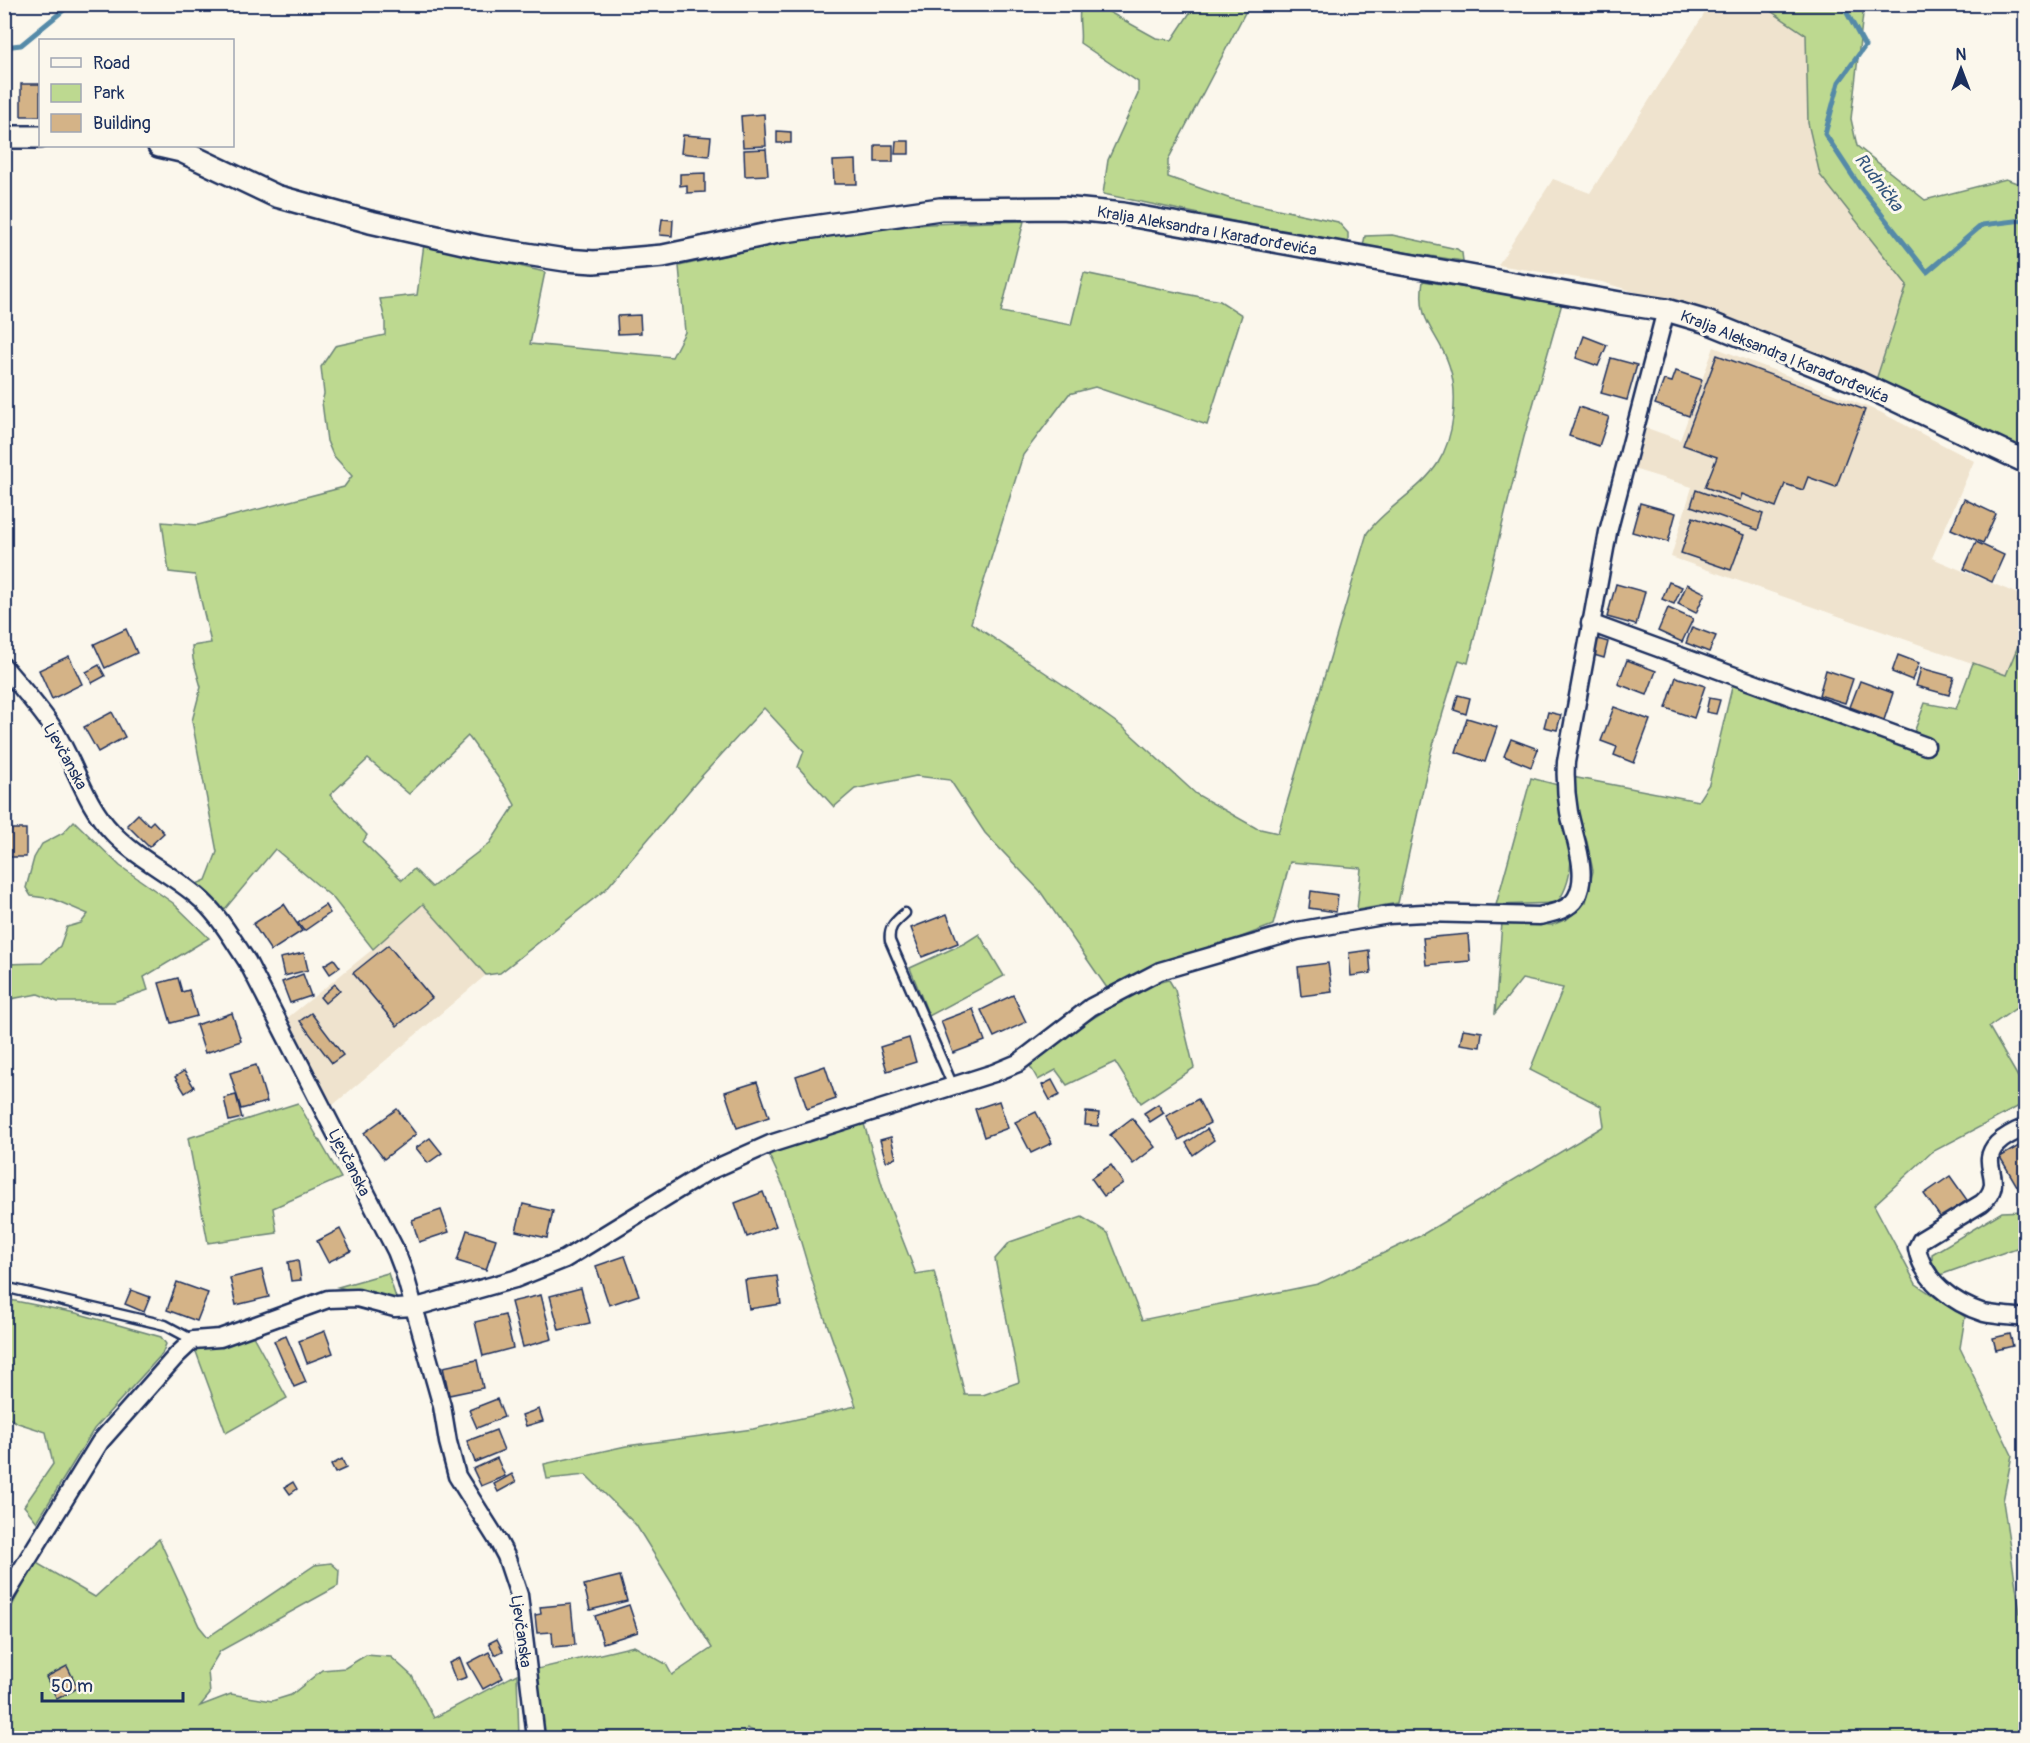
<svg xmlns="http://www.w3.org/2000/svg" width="2030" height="1743" font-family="Pangolin,sans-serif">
	<rect width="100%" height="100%" fill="#fbf7ec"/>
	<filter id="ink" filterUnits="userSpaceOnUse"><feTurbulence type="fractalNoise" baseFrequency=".0167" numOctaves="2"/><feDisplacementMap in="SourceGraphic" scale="12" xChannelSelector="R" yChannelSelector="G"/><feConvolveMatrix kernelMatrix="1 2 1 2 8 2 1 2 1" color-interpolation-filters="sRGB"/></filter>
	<g filter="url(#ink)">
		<g fill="#efe3ce">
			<path d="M1710 5 1766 8 1806 35 1808 123 1820 175 1907 285 1875 383 1687 308 1602 282 1498 265 1553 179 1590 193Z"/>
			<path d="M1714 347 1880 412 1974 461 1932 558 2025 597V629L2006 675 1671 557 1692 487 1633 469 1644 427 1680 440Z"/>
			<path d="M423 903 486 975 326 1111 281 1023 373 949Z"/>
		</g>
		<g fill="#bdd990" stroke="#6c8477" stroke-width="1.5" fill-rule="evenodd">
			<path d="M1081 5 1102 8 1156 38 1172 40 1195 5H1249L1168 160V177L1231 199 1338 222 1348 233V245L1103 194 1108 160 1138 94V82L1080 43C1082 30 1077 17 1081 5Z"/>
			<path d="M1733 5H1864L1851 119 1857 146 1925 200 2006 179 2025 186V449L1875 383 1907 285 1820 175 1808 123 1806 35 1766 8Z"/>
			<path d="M1024 221 1001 312 1071 325 1084 273 1220 301 1242 315 1207 425 1095 387 1069 394 1023 455 971 623 1074 692 1124 728 1196 794 1256 828 1278 833 1367 533C1387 506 1420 491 1438 463 1454 438 1459 394 1449 365 1438 331 1416 323 1423 281L1562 303 1524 437 1468 663 1459 660 1431 752 1398 903 1357 910 1361 868 1290 862 1273 925 1107 988 1040 891 985 833 950 780 916 776 855 789 834 807 798 767 804 751 764 708 699 779 606 889 500 973 486 975 423 904 373 949 333 898 275 849 220 915 192 886 206 880 217 852 192 721 201 687 193 659 192 646 211 643 195 575 169 572 162 522 198 525 344 487 352 476 333 455 327 441 322 402 324 394 321 367 335 346 385 335V320L380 299 417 295 424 244 545 272 530 344 672 357 685 332 679 266 814 236 929 224ZM468 736 505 787 515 805 490 843 432 887 414 869 402 880 363 842 367 835 330 795 368 759 409 794Z"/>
			<path d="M1392 235 1457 249 1462 253 1463 261 1363 246 1365 236Z"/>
			<path d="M2025 629V1011L2015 1009 1989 1027 2025 1089V1103L1932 1152 1874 1205 1916 1284 1965 1317 1960 1348 2012 1455 2003 1501 2020 1613 2025 1618V1738H768L747 1728 743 1738H541L533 1670 634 1646 666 1664 672 1675 712 1648 636 1525 586 1475 547 1479 544 1464 626 1446 753 1429 856 1406 816 1293 786 1192 768 1153 864 1124 885 1195 916 1274 934 1271 965 1395H983L1019 1382 995 1259 1010 1242 1082 1217 1108 1233 1142 1320 1318 1284 1420 1236 1604 1126 1601 1106 1530 1070 1563 988 1522 979 1495 1013 1502 923 1552 925 1567 919 1586 902 1593 871 1587 842 1576 810 1572 777 1698 801 1709 784 1733 683 1931 753 1934 742 1913 735 1925 703 1956 709 1973 663 2006 675Z"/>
			<path d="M1531 778 1558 785C1566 823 1583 868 1557 903L1496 905Z"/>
			<path d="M74 821 120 866 173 903 209 938 144 977 148 990 114 1002H58L38 994 5 1000V964L42 963 60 946 67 927 81 923 88 914 53 899 31 896 26 888 34 858 42 844 63 833Z"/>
			<path d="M979 934 1004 976 929 1016 910 968 965 943Z"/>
			<path d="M1169 980 1175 990 1194 1068 1141 1103 1115 1062 1067 1085 1056 1070 1038 1080 1030 1066 1074 1030 1143 987Z"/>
			<path d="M298 1103 341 1178 273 1208 277 1233 208 1243 188 1138Z"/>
			<path d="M2025 1211V1245L1940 1275 1932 1261V1254L2002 1212Z"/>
			<path d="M388 1273 397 1301 338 1287Z"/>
			<path d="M5 1299 76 1313 161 1337 166 1344 162 1354 94 1429 37 1522 24 1506 53 1464 46 1432 18 1423 5 1416Z"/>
			<path d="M253 1336 287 1398 226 1433 195 1349Z"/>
			<path d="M159 1539 199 1626 208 1637 315 1565 331 1563 339 1570 338 1586 220 1651 208 1671 210 1694 200 1706 231 1694 272 1701 291 1695 322 1670 345 1668 366 1655 391 1657 412 1676 434 1718 517 1674 519 1738H5L4 1630 10 1610 35 1562 95 1597Z"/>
		</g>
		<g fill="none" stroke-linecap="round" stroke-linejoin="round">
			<g stroke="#558aa8" stroke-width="5">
				<path d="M1838 4 1846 11 1865 46 1839 82 1825 134 1860 187 1927 272 1982 225 2023 220 2026 226"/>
				<path d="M4 47 21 45 71 4"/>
			</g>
		</g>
		<g fill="#d4b387" stroke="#1b2f5e" stroke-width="1.5">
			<rect x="21" y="84" width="19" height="32"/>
			<path d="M764 114 766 146 743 147 741 116Z"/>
			<path d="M777 131 791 132V143H777Z"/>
			<path d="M683 135 711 137 709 156 681 153Z"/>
			<path d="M896 141H909V154H895Z"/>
			<rect x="875" y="145" width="18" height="17"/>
			<path d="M766 149 768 175 745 176 744 150Z"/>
			<path d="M856 160 857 184H834L833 161Z"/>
			<path d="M705 173V192L687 193V185L680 186V174Z"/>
			<path d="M662 219 673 220 672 236 660 235Z"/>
			<path d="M640 315 641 333 618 334 617 316Z"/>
			<path d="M1584 336 1607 345 1598 366 1576 358Z"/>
			<path d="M1717 355 1865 410 1836 487 1808 477 1803 490 1785 484 1776 507 1742 494 1740 500 1705 487 1717 457 1683 445Z"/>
			<path d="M1611 358 1637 365 1627 400 1601 393Z"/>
			<path d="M1676 371 1702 380 1689 416 1655 404 1664 380 1672 382Z"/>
			<path d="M1579 407 1609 417 1599 446 1569 436Z"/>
			<path d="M1696 490 1763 514 1758 530 1691 506Z"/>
			<path d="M1964 499 1996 514 1983 543 1951 529Z"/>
			<path d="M1640 503 1676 513 1668 542 1632 532Z"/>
			<path d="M1693 517 1744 535 1731 570 1681 553Z"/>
			<path d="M1976 542 2004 555 1992 582 1964 569Z"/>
			<path d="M1669 582 1682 587 1674 604 1662 599Z"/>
			<path d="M1616 584 1645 592 1636 625 1607 617Z"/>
			<path d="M1687 584 1705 593 1696 613 1678 604Z"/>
			<path d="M1668 608 1693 619 1682 642 1658 631Z"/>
			<path d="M1692 627 1716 636 1709 652 1686 643Z"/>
			<path d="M126 629 137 653 105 668 94 644Z"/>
			<path d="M1598 639 1608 642 1604 658 1594 655Z"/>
			<path d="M1898 655 1919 663 1912 680 1892 672Z"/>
			<path d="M69 656 82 684 52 699 39 670Z"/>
			<path d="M1627 660 1656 671 1647 695 1618 684Z"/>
			<path d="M99 665 105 676 92 683 86 672Z"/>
			<path d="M1921 668 1954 677 1949 695 1916 686Z"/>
			<path d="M1826 670 1853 679 1845 703 1819 695Z"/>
			<path d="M1676 677 1705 686 1694 718 1666 708Z"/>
			<path d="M1860 681 1893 693 1884 720 1850 707Z"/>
			<path d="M1458 695 1470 698 1466 714 1454 710Z"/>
			<path d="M1709 698 1720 700 1716 714 1706 712Z"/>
			<path d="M1614 707 1650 720 1634 763 1614 755 1617 747 1601 741Z"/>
			<path d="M112 712 125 737 98 752 84 727Z"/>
			<path d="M1548 712 1561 715 1557 730 1544 727Z"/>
			<path d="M1467 718 1497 727 1485 762 1456 752Z"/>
			<path d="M1511 739 1538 749 1531 767 1504 756Z"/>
			<path d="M138 814 149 825 153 821 164 833 149 847 127 825Z"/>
			<rect x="4" y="829" width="22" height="28"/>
			<path d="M1311 891 1338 895 1336 912 1309 908Z"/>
			<path d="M284 904 302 931 271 951 253 924Z"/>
			<path d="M325 905 330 913 304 931 298 923Z"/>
			<path d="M947 914 958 943 922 957 911 928Z"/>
			<path d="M1468 934 1470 961 1426 965 1423 938Z"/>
			<path d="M388 945 432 998 397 1026 353 973Z"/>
			<path d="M1369 950 1371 973 1351 976 1349 953Z"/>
			<path d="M304 953 308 970 284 976 280 958Z"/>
			<path d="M334 959 340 967 330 974 324 965Z"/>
			<path d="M1328 963 1332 992 1301 996 1298 967Z"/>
			<path d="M303 974 311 996 290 1003 282 982Z"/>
			<path d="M178 978 182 992 189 990 197 1016 171 1023 159 983Z"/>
			<path d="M335 984 340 990 325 1003 320 997Z"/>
			<path d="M1013 995 1026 1022 994 1037 981 1010Z"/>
			<path d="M973 1009 985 1041 953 1053 941 1021Z"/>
			<path d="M232 1013 241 1041 205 1053 196 1025Z"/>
			<path d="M311 1013 343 1055 332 1063 300 1021Z"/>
			<path d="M1463 1029 1482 1032 1480 1047 1460 1044Z"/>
			<path d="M909 1038 916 1062 887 1071 880 1047Z"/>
			<path d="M256 1065 267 1102 241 1109 230 1073Z"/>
			<path d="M825 1066 836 1099 807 1109 796 1076Z"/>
			<path d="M184 1071 194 1087 185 1093 175 1077Z"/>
			<path d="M1052 1080 1060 1095 1050 1100 1042 1085Z"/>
			<path d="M757 1082 769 1117 737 1128 725 1092Z"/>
			<path d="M236 1095 242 1118 229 1121 224 1098Z"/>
			<path d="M1198 1099 1210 1123 1179 1140 1166 1116Z"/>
			<path d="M999 1101 1008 1128 984 1137 975 1109Z"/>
			<path d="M1158 1104 1164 1113 1150 1122 1144 1113Z"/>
			<path d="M397 1109 416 1134 384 1159 364 1133Z"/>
			<path d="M1036 1112 1052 1143 1031 1153 1015 1122Z"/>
			<path d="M1086 1112 1099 1113 1098 1126 1085 1125Z"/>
			<path d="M1132 1118 1155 1147 1133 1164 1110 1135Z"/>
			<path d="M1207 1129 1214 1140 1193 1155 1186 1143Z"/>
			<path d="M891 1137 896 1158 886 1161 880 1140Z"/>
			<path d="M430 1138 442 1153 428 1163 416 1148Z"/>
			<path d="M2022 1144 2026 1151 2024 1198 2000 1157Z"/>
			<path d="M1111 1165 1123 1183 1104 1196 1091 1178Z"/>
			<path d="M1950 1176 1967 1200 1941 1218 1924 1194Z"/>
			<path d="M763 1192 776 1226 747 1237 735 1203Z"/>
			<path d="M523 1204 553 1211 547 1238 516 1231Z"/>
			<path d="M441 1210 449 1232 419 1242 412 1220Z"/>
			<path d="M340 1229 351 1251 328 1262 317 1241Z"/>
			<path d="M467 1230 496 1239 486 1270 457 1261Z"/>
			<path d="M625 1256 639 1295 609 1305 596 1266Z"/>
			<path d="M298 1260 301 1280 291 1281 288 1262Z"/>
			<path d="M262 1270 269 1297 236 1305 230 1278Z"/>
			<path d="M777 1276 781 1304 749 1309 745 1280Z"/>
			<path d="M177 1282 208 1293 197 1321 167 1310Z"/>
			<path d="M581 1288 590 1323 559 1330 550 1296Z"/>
			<path d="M131 1290 150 1297 144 1312 125 1304Z"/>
			<path d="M541 1295 552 1339 523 1347 511 1302Z"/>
			<path d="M505 1315 513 1348 483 1356 475 1322Z"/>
			<path d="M325 1331 333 1353 307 1363 299 1341Z"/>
			<path d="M2010 1334 2013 1346 1996 1350 1993 1338Z"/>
			<path d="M286 1336 306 1382 294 1387 274 1341Z"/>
			<path d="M477 1360 483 1388 449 1395 443 1367Z"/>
			<path d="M497 1399 504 1417 477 1428 469 1410Z"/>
			<path d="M539 1409 543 1421 526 1426 522 1415Z"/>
			<path d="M496 1430 504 1450 475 1462 467 1441Z"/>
			<path d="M497 1458 505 1476 481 1486 473 1469Z"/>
			<path d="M342 1459 346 1468 335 1473 331 1465Z"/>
			<path d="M512 1474 516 1482 498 1492 494 1484Z"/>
			<path d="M293 1482 297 1489 290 1494 285 1487Z"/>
			<path d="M620 1576 627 1601 590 1610 584 1585Z"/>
			<path d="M571 1604 575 1645 553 1647 552 1632 537 1633 535 1615 541 1614 540 1607Z"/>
			<path d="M629 1605 638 1632 603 1643 595 1616Z"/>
			<path d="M497 1639 503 1651 495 1655 489 1643Z"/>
			<path d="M489 1652 503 1678 483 1689 468 1663Z"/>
			<path d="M460 1658 467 1677 456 1681 449 1663Z"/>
			<path d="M67 1666 78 1688 57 1699 46 1677Z"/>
		</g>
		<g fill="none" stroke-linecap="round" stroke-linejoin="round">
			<defs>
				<g id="service">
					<path d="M905 913C895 922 888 927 890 941L953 1086"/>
					<path d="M4 1287 165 1325 193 1340"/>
				</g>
				<g id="minor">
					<path d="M1590 623 1926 746"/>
					<path d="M4 667C21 687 39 707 53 728 75 762 84 803 112 832 136 858 170 873 197 896 218 913 232 939 247 961L396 1251 404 1272 442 1406 448 1442 457 1476 498 1541 506 1556 519 1595 536 1738"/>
					<path d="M2026 1127C2016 1131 2004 1137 1997 1144 1977 1165 2008 1180 1982 1203L1921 1240 1917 1248C1923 1281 1953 1303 1984 1313 1997 1316 2012 1316 2026 1318"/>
					<path d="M4 1598 100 1442 177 1355 193 1340 220 1338 328 1299 357 1298 395 1308 416 1307 515 1279 565 1259 705 1173 770 1144 994 1073 1018 1063 1091 1007 1160 971 1297 931 1388 915 1423 913 1539 916C1552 913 1569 910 1576 898 1590 874 1574 838 1569 812 1566 795 1565 779 1566 762L1608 532 1666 310"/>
				</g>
				<g id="tertiary">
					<path d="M4 137H40"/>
					<path d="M159 146 181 151 276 196 370 222 481 247 565 260 594 262 663 256 778 232 940 209 1063 208 1123 214 1620 303 1666 310 1707 322 1749 339 1857 382 2026 462"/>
				</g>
			</defs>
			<use href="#service" stroke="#1b2f5e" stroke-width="13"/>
			<use href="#minor" stroke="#1b2f5e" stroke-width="21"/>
			<use href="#tertiary" stroke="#1b2f5e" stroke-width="26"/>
			<use href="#service" stroke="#fbf7ec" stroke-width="8"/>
			<use href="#minor" stroke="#fbf7ec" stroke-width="16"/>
			<use href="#tertiary" stroke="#fbf7ec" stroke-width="21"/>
		</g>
	</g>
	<g text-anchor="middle" stroke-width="6" stroke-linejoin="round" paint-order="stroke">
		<g font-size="16" fill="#1b2f5e" stroke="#fbf7ec">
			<text transform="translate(1207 230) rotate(10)" y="6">Kralja Aleksandra I Karađorđevića</text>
			<text transform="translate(1785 356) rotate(22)" y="6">Kralja Aleksandra I Karađorđevića</text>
			<text transform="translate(66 756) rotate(61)" y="6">Ljevčanska</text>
			<text transform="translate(350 1162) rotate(63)" y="6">Ljevčanska</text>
			<text transform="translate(522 1631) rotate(82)" y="6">Ljevčanska</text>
		</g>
		<g font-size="18" font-style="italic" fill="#33557d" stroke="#fbf7ec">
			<text transform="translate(1879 182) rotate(53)" y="6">Rudnička</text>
		</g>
	</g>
	<rect width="2030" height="1743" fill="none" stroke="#fbf7ec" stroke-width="24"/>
	<rect x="12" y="12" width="2006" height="1719" fill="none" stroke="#1b2f5e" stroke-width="2" filter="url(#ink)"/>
	<rect x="39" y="39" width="195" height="108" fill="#fbf7ec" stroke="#a1a7b3" stroke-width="1.5"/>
	<rect x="51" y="58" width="30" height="9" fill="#fbf7ec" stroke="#a1a7b3" stroke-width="1.5"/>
	<text x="93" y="69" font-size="18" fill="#1b2f5e">Road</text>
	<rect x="51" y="84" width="30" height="18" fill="#bdd990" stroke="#a1a7b3" stroke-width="1.5"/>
	<text x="93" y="99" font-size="18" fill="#1b2f5e">Park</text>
	<rect x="51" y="114" width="30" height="18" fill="#d4b387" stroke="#a1a7b3" stroke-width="1.5"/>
	<text x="93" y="129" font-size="18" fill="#1b2f5e">Building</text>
	<g transform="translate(1961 69)" stroke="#fbf7ec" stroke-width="4.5" paint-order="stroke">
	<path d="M0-4.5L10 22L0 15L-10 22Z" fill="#1b2f5e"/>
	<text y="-9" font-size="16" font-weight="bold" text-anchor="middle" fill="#1b2f5e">N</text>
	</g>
	<path d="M42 1692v9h141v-9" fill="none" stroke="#1b2f5e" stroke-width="3"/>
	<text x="51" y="1692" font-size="18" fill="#1b2f5e" stroke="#fbf7ec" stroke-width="4.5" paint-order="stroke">50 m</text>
</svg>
